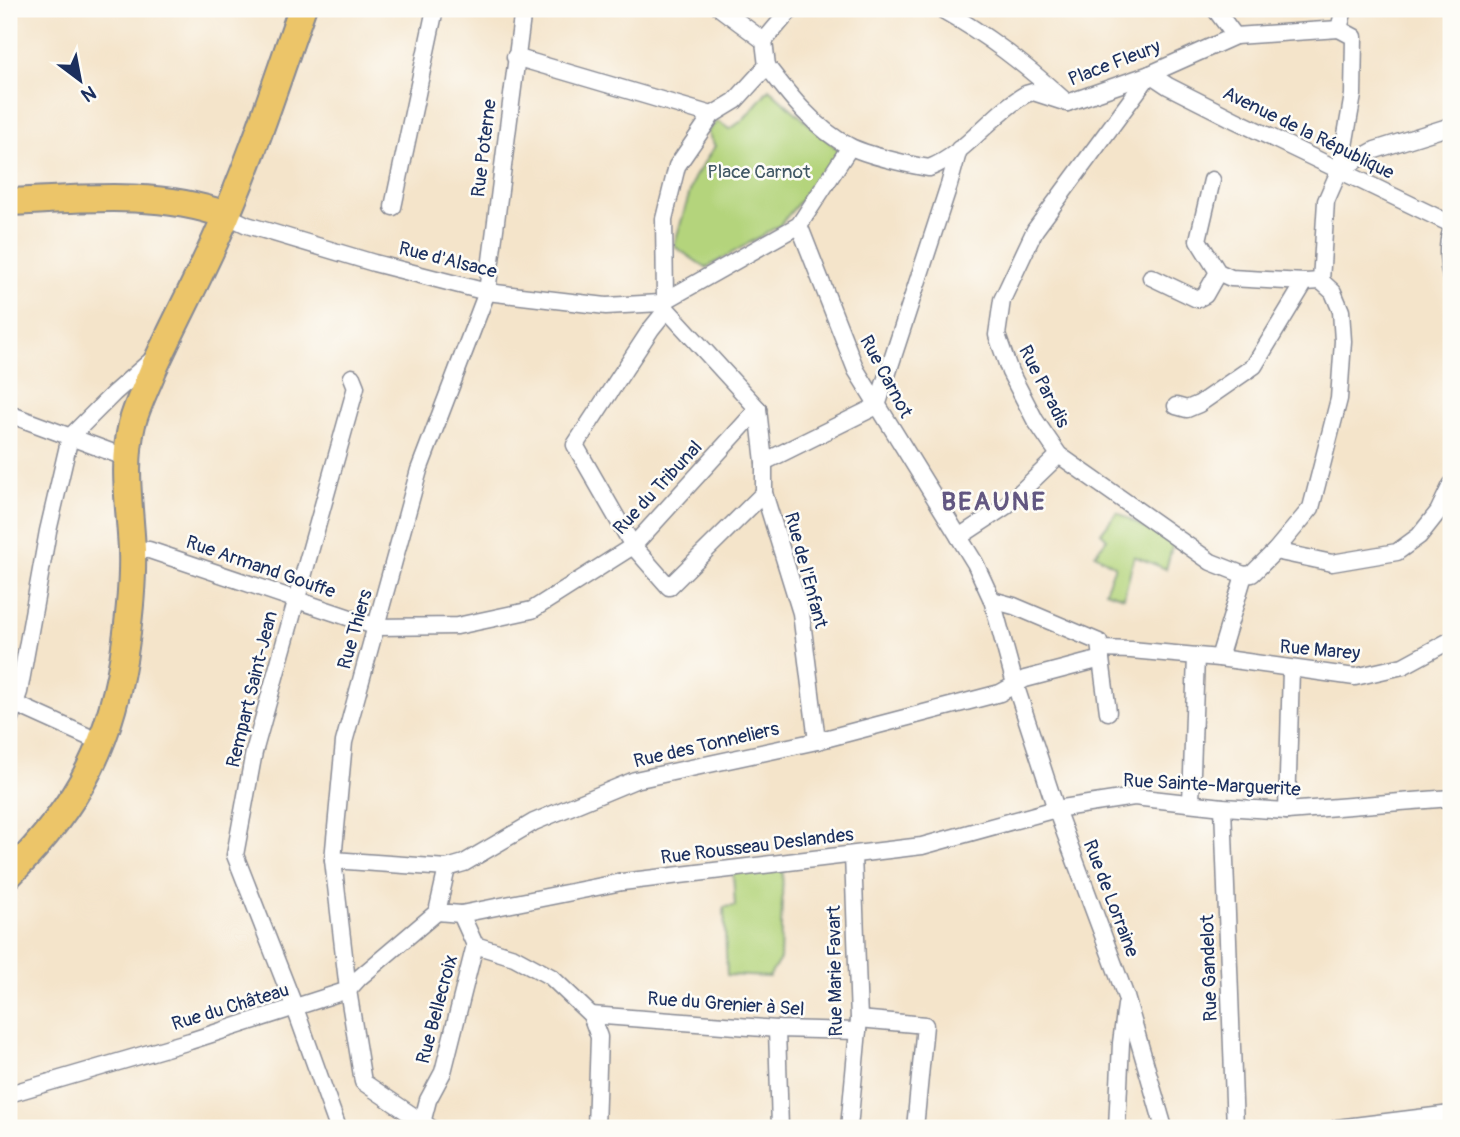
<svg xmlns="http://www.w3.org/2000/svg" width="1460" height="1137" font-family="Pangolin,sans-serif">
	<rect width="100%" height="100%" fill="#fdfcf7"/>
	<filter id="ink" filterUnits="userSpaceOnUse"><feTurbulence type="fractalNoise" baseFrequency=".0143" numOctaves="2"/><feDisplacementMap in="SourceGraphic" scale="14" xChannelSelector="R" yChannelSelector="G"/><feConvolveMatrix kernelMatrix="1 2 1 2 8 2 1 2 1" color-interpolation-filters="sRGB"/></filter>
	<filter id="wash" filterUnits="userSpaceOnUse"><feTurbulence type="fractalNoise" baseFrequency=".00686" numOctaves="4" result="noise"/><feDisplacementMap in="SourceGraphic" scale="28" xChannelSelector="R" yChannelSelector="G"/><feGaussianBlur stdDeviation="1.57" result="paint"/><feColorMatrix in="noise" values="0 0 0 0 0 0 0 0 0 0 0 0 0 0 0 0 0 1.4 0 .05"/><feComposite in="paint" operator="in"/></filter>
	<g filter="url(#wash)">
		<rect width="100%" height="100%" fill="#f4e4ca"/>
		<g fill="#b4d47b" stroke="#68826c" stroke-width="2">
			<path d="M769 89 841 152 780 225 706 268 674 246 694 178 715 146 707 132 717 121 730 129 743 120Z"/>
			<path d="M1117 512 1173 544 1166 569 1134 556 1124 597 1105 591 1115 566 1095 554 1107 539 1101 533Z"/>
			<path d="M783 867 780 959 769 977 727 975 724 907 735 906 733 872Z"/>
		</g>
	</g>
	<g filter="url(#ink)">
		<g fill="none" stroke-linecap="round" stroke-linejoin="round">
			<defs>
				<g id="street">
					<path d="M721 9 764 41"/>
					<path d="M941 9C987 35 1023 63 1063 99"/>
					<path d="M1215 9 1235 36"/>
					<path d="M1339 29 1344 9"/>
					<path d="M515 57 712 115"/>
					<path d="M767 66C789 95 816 130 849 146 866 155 910 165 929 168 966 154 991 114 1026 94L1033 92 1067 103"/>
					<path d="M767 66 764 41 791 9"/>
					<path d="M1150 74 1035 230 1002 300 997 335 1010 372 1035 420 1059 455 1211 562 1244 575"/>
					<path d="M1150 74 1168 86 1235 120 1451 224"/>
					<path d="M1067 103 1150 74 1235 36 1339 29"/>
					<path d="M1340 169 1375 150 1451 126"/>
					<path d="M1212 180 1198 240 1218 272 1231 278 1305 282"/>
					<path d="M393 207 435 9"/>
					<path d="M226 215 247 225 374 263 487 292 606 306 661 303 799 225 850 147"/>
					<path d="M799 225 856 370 975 563 992 600 1015 684 1056 809 1126 997 1164 1128"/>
					<path d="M1451 232C1446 245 1448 265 1451 278"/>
					<path d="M1151 277 1197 299 1205 295 1218 272"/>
					<path d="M1321 281 1326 201 1340 169 1353 95 1354 37 1339 29"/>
					<path d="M665 299 664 219 677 166 712 115 735 101 767 66"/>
					<path d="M661 303 758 409"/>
					<path d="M667 309 651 329 575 445 633 546 669 587 764 493"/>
					<path d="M877 406 949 185 959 149"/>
					<path d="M1176 406 1187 409 1199 404 1254 366 1305 282 1321 281"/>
					<path d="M758 409 764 462V493L801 613 817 741"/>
					<path d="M9 414 127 458"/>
					<path d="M764 462 877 406"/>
					<path d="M959 537 1006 506 1059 455"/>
					<path d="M132 549 149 550 377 627 457 626 532 610 633 546 758 409"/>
					<path d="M1275 551 1332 563 1397 552 1419 536 1438 512 1451 485"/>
					<path d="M1244 575 1252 574 1275 551 1311 508 1339 399 1343 341 1341 311 1333 292 1321 281"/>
					<path d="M1101 649 1131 650 1219 658 1355 677 1403 666 1451 640"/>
					<path d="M1219 658 1244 575"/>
					<path d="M1101 659 1108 712"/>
					<path d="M9 701 102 743"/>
					<path d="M9 721 19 692 48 531 70 437 114 393 154 358"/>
					<path d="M1191 802 1196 656"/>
					<path d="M1223 807 1235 1128"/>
					<path d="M1287 811 1291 669"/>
					<path d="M333 860 447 868 464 863 534 822 635 780 817 741 1000 693 1025 679 1101 659 1099 642 1014 606 992 600"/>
					<path d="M447 868 437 912 461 914 622 882 922 846 1056 809 1134 797 1223 807 1287 811 1451 798"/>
					<path d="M461 914 475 945 514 957 551 977 591 1015 599 1037 596 1128"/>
					<path d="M591 1015 777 1029 858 1031"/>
					<path d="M859 1019 925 1025 915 1128"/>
					<path d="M777 1029 780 1128"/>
					<path d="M9 1094 190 1041 348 990 359 978 437 912"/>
					<path d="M422 1123 428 1100 443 1072 475 945"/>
					<path d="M338 1128 295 1008 235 855 254 752 356 387 352 377"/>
					<path d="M431 1128 363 1082 348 990 333 860 344 742 419 470 487 292 523 9"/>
					<path d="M849 1128 859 1019 853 855"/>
					<path d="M1117 1128 1121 1043 1126 1005"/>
					<path d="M1337 1128 1451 1114"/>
				</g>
				<g id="primary">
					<path d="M9 202C79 199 158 190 226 215"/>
					<path d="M9 875C80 804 113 741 126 640 130 610 133 580 132 550 130 508 122 466 132 424 137 405 146 388 153 370 173 326 195 285 215 241 249 167 275 86 302 9"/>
				</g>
			</defs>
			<use href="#street" stroke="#888a94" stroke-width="19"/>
			<use href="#primary" stroke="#888a94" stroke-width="30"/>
			<use href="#street" stroke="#fff" stroke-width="16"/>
			<use href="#primary" stroke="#ecc569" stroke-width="26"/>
		</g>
	</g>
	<g text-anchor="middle" stroke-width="5" stroke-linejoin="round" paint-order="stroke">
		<g font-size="19" fill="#1b2f5e" stroke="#fdfcf7">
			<text transform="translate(1114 62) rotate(-21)" y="7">Place Fleury</text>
			<text transform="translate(1309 132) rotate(26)" y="7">Avenue de la République</text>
			<text transform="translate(483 148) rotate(-83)" y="7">Rue Poterne</text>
			<text transform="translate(448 259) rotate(14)" y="7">Rue d'Alsace</text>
			<text transform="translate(887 376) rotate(62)" y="7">Rue Carnot</text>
			<text transform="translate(1045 386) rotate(63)" y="7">Rue Paradis</text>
			<text transform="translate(657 487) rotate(-47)" y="7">Rue du Tribunal</text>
			<text transform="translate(261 566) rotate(19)" y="7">Rue Armand Gouffe</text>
			<text transform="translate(807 570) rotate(75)" y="7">Rue de l'Enfant</text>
			<text transform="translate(354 629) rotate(-74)" y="7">Rue Thiers</text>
			<text transform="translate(1320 649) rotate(5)" y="7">Rue Marey</text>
			<text transform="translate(251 689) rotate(-76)" y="7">Rempart Saint-Jean</text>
			<text transform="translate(706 744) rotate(-13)" y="7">Rue des Tonneliers</text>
			<text transform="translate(1212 784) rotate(3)" y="7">Rue Sainte-Marguerite</text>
			<text transform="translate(757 845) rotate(-7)" y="7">Rue Rousseau Deslandes</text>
			<text transform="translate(1112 898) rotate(69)" y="7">Rue de Lorraine</text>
			<text transform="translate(1208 968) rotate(-92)" y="7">Rue Gandelot</text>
			<text transform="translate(834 971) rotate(-91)" y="7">Rue Marie Favart</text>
			<text transform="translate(726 1003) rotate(4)" y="7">Rue du Grenier à Sel</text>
			<text transform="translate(230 1006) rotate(-17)" y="7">Rue du Château</text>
			<text transform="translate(436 1009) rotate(-75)" y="7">Rue Bellecroix</text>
		</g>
		<g font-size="19" fill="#415865" stroke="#fdfcf7">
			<text x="759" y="178">Place Carnot</text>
		</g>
		<g font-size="26" font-weight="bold" letter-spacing="2" fill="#625781" stroke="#fdfcf7">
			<text x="994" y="510">BEAUNE</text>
		</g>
	</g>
	<rect width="1460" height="1137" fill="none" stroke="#fdfcf7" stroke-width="35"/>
	<g transform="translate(80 80) rotate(148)" stroke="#fdfcf7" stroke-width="5" paint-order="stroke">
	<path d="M0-5L12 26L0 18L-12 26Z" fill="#1b2f5e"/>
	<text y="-10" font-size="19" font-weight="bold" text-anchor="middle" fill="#1b2f5e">N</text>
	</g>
</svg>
